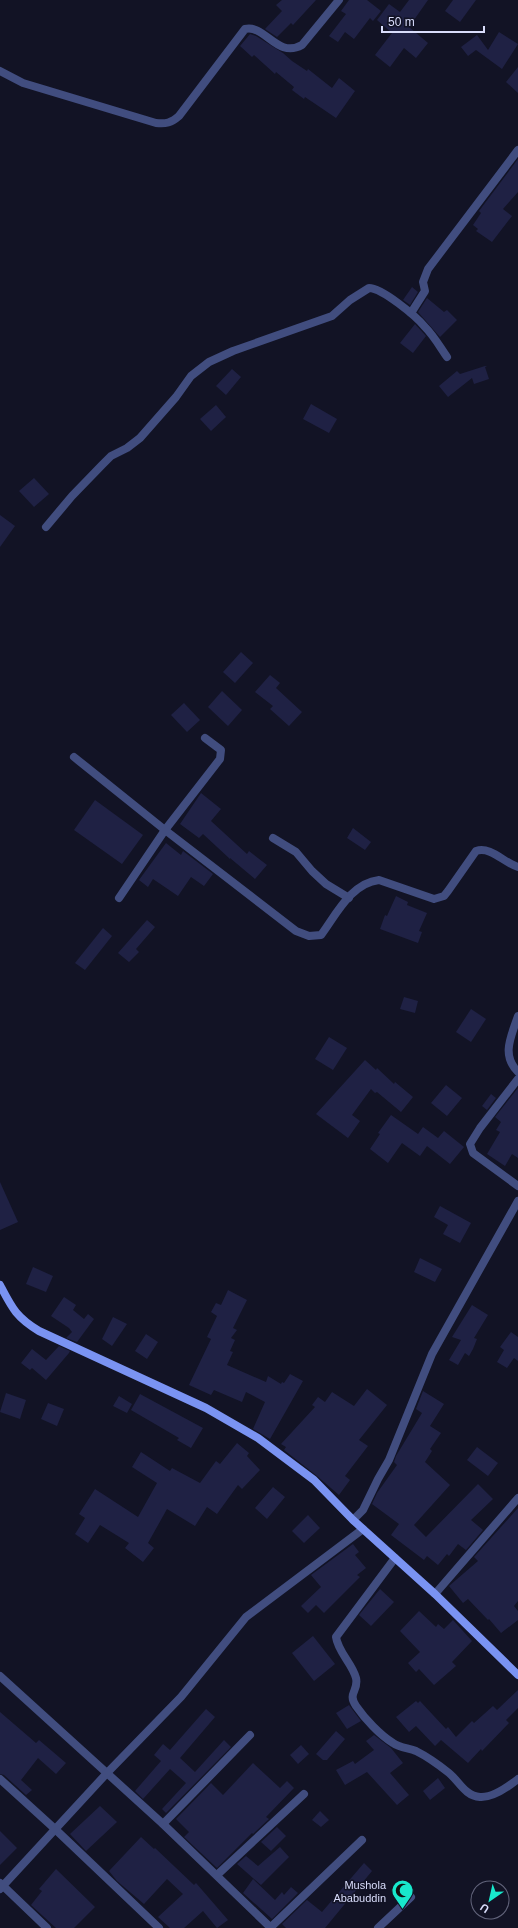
<svg xmlns="http://www.w3.org/2000/svg" width="518" height="1928" font-family="Helvetica,sans-serif">
	<rect width="100%" height="100%" fill="#121325"/>
	<g fill="#1f2144">
		<path d="M282 0H316L293 25 291 23 277 37 265 29 282 11 276 5Z"/>
		<path d="M349 0H367L381 11 373 21 370 18 354 39 345 32 338 42 329 36 346 14 341 11Z"/>
		<path d="M409 0H428L409 27 428 43 416 58 404 48 390 67 375 55 392 33 377 20 389 4 400 12Z"/>
		<path d="M453 0H476L460 22 445 11Z"/>
		<path d="M499 32 518 44 502 69 476 50 468 56 461 47 477 35 488 50Z"/>
		<path d="M250 34 256 36 283 53 292 61 307 71 308 69 332 88 339 78 355 91 336 118 305 97 304 99 292 90 294 87 276 72 275 74 254 55 252 57 240 46Z"/>
		<path d="M518 67V93L506 82Z"/>
		<path d="M518 159V192L503 209 512 216 492 242 476 231 478 229 473 225 481 213 479 211Z"/>
		<path d="M412 287 418 292 410 305 403 300Z"/>
		<path d="M427 298 444 312 447 310 457 320 440 337 418 312Z"/>
		<path d="M415 324 426 336 413 353 400 343Z"/>
		<path d="M485 366H487L485 367 489 379 474 384 472 378 448 397 439 386 457 371 460 374Z"/>
		<path d="M232 369 241 377 226 395 216 386Z"/>
		<path d="M311 404 337 419 329 433 303 419Z"/>
		<path d="M216 405 226 417 211 431 200 419Z"/>
		<path d="M34 478 49 494 34 507 19 491Z"/>
		<path d="M0 515 15 526 0 547Z"/>
		<path d="M241 652 253 663 235 683 223 672Z"/>
		<path d="M270 675 280 683 276 688 302 712 289 726 270 709 273 706 255 692Z"/>
		<path d="M222 691 242 710 228 726 208 707Z"/>
		<path d="M184 703 200 720 187 732 171 715Z"/>
		<path d="M201 793 221 809 211 821 247 854 249 851 267 865 255 879 230 858V859L203 834 199 838 180 824Z"/>
		<path d="M95 800 143 835 122 864 74 830Z"/>
		<path d="M353 828 371 842 365 850 347 838Z"/>
		<path d="M166 843 181 855 183 851 213 874 204 886 191 877 178 896 153 879 148 887 139 880Z"/>
		<path d="M396 896 408 902 407 905 427 913 419 931 422 932 418 943 380 929 385 915 387 916Z"/>
		<path d="M147 920 155 927 136 949 139 952 129 962 118 953Z"/>
		<path d="M103 928 112 936 85 970 75 963Z"/>
		<path d="M404 997 418 1001 415 1013 400 1009Z"/>
		<path d="M471 1009 486 1019 471 1042 456 1032Z"/>
		<path d="M329 1037 347 1048 333 1070 315 1059Z"/>
		<path d="M365 1060 376 1070 377 1068 394 1084 395 1082 413 1097 401 1112 377 1092 375 1093 371 1089 352 1115 360 1121 348 1138 316 1114Z"/>
		<path d="M446 1085 462 1098 447 1116 431 1103Z"/>
		<path d="M518 1088V1158L512 1154 505 1166 487 1154 500 1132 496 1130 501 1122 495 1117Z"/>
		<path d="M491 1094 496 1098 487 1110 482 1106Z"/>
		<path d="M391 1115 418 1134 423 1127 438 1138 444 1131 464 1147 450 1164 427 1146 420 1156 402 1143 388 1163 370 1149 380 1134 378 1133Z"/>
		<path d="M0 1182 18 1222 0 1230Z"/>
		<path d="M440 1206 471 1223 460 1243 443 1234 448 1225 434 1217Z"/>
		<path d="M420 1258 442 1269 435 1282 414 1272Z"/>
		<path d="M33 1267 53 1276 46 1292 26 1284Z"/>
		<path d="M228 1290 247 1300 233 1328 237 1330 231 1338 235 1340 230 1351 233 1352 227 1365 266 1382 268 1376 281 1384 282 1382 284 1383 290 1374 303 1381 270 1439 253 1429 265 1402 246 1392 242 1402 214 1390 211 1395 189 1385 211 1339 207 1337 217 1316 211 1312 216 1303 221 1305Z"/>
		<path d="M64 1297 76 1305 73 1310 84 1319 88 1314 94 1319 77 1342 66 1338 72 1332 69 1328 51 1316Z"/>
		<path d="M472 1305 488 1315 474 1338 477 1339 473 1349 469 1356 465 1353 458 1365 449 1360 461 1340 452 1337Z"/>
		<path d="M113 1317 127 1324 112 1346 102 1339Z"/>
		<path d="M511 1332 518 1337V1361L514 1358 507 1368 497 1362 504 1350 500 1347Z"/>
		<path d="M146 1334 158 1342 147 1359 135 1351Z"/>
		<path d="M59 1346 70 1351 69 1353 46 1380 32 1368 30 1370 21 1363 32 1349 46 1360Z"/>
		<path d="M367 1389 387 1405 359 1440 368 1446 345 1476 350 1480 339 1495 317 1476 284 1450 286 1447 281 1444 315 1407 312 1405 318 1397 325 1402 332 1392 354 1406Z"/>
		<path d="M423 1391 444 1404 430 1426 441 1433 430 1449 432 1451 425 1462 450 1485 414 1525 426 1537 478 1484 493 1499 471 1520 483 1530 466 1550 458 1544 449 1556 447 1554 438 1565 427 1556 424 1560 391 1535 399 1524 372 1504 377 1493 397 1465 394 1462 396 1456 422 1413 416 1409Z"/>
		<path d="M6 1393 26 1400 20 1419 0 1412Z"/>
		<path d="M140 1394 203 1428 191 1448 177 1440 179 1438 131 1410Z"/>
		<path d="M119 1396 132 1404 127 1413 113 1406Z"/>
		<path d="M48 1403 64 1409 57 1426 41 1419Z"/>
		<path d="M237 1443 249 1453 247 1456 260 1470 242 1489 238 1485 217 1514 207 1507 195 1526 167 1509 148 1543 154 1548 143 1562 125 1548 129 1543 100 1525 88 1543 75 1534 85 1518 79 1514 95 1489 138 1517 157 1483 132 1467 141 1452 170 1471 172 1468 200 1483 216 1461 220 1464Z"/>
		<path d="M477 1447 498 1463 488 1476 467 1460Z"/>
		<path d="M273 1487 285 1497 267 1519 255 1508Z"/>
		<path d="M518 1508V1601L514 1606 518 1611V1620L501 1633 489 1619 488 1620 468 1599 463 1603 449 1586 478 1561 474 1557Z"/>
		<path d="M308 1515 320 1528 304 1543 292 1531Z"/>
		<path d="M353 1544 359 1552 355 1555 366 1568 357 1575 360 1577 324 1613 316 1605 308 1613 301 1606 321 1587 311 1575Z"/>
		<path d="M380 1589 394 1602 371 1626 359 1615Z"/>
		<path d="M419 1611 436 1627 438 1624 444 1629 453 1620 472 1641 452 1662 456 1666 434 1685 419 1669 416 1672 408 1663 420 1652 400 1631Z"/>
		<path d="M313 1636 335 1664 314 1681 292 1653Z"/>
		<path d="M518 1690V1708L506 1720 509 1723 482 1751 481 1749 468 1763 441 1740 435 1746 416 1726 409 1732 396 1717 416 1701 418 1703 420 1701 446 1729 448 1727 456 1737 472 1721 474 1723 493 1706 497 1710Z"/>
		<path d="M349 1705 361 1721 347 1729 336 1713Z"/>
		<path d="M206 1709 215 1717 180 1758 195 1772 224 1740 231 1747 166 1813 162 1809 186 1783 170 1769 143 1799 135 1791 161 1761 154 1755 163 1744 170 1750Z"/>
		<path d="M0 1712 36 1743 39 1740 66 1763 56 1774 38 1758 21 1780 32 1790 26 1795 4 1775 0 1774Z"/>
		<path d="M336 1731 345 1739 327 1760H323L316 1754Z"/>
		<path d="M374 1735 391 1748 403 1763 390 1773 409 1795 397 1805 367 1772 345 1785 336 1770 353 1761 355 1764 374 1750 366 1741Z"/>
		<path d="M301 1745 309 1754 298 1764 290 1755Z"/>
		<path d="M253 1763 280 1788 287 1781 294 1788 266 1817 269 1819 253 1834 252 1833 217 1868 184 1837 189 1832 176 1819 211 1783 223 1795Z"/>
		<path d="M438 1778 445 1788 430 1800 423 1791Z"/>
		<path d="M100 1806 117 1822 86 1851 70 1834Z"/>
		<path d="M320 1811 329 1820 321 1827 312 1820Z"/>
		<path d="M277 1827 286 1836 271 1851 261 1842Z"/>
		<path d="M0 1831 17 1848 0 1865Z"/>
		<path d="M141 1837 154 1849 155 1848 194 1885 196 1883 228 1920 217 1928 203 1911 184 1928H170L158 1917 183 1894 167 1879 144 1904 117 1881 109 1871Z"/>
		<path d="M280 1847 289 1857 261 1885 237 1864 246 1856 258 1866Z"/>
		<path d="M364 1863 372 1871 325 1928H286L282 1924 307 1900 322 1912Z"/>
		<path d="M56 1869 95 1907 74 1928H56L31 1905 42 1891 39 1889Z"/>
		<path d="M253 1879 275 1900 282 1892 284 1895 291 1887 298 1893 272 1919 243 1893Z"/>
	</g>
	<g fill="none" stroke-linecap="round" stroke-linejoin="round">
		<g stroke="#414d7f" stroke-width="8">
			<path d="M0 71 23 83 156 123C166 124 171 123 179 116L245 29C265 24 277 59 302 45L339 0"/>
			<path d="M411 313 425 291 423 282 428 269 518 150"/>
			<path d="M46 527 72 496 102 465 111 456 127 448 140 438 176 397 191 376 209 362 233 351 332 316 350 300 369 288C382 288 416 316 425 327 434 336 440 347 447 357"/>
			<path d="M74 757 165 830 296 931 309 936 321 935C336 915 351 883 379 880L434 899 444 896 448 891 476 851C491 846 504 863 518 867"/>
			<path d="M273 838 296 852 312 871 326 884 349 898"/>
			<path d="M119 898 165 830 220 759 221 750 205 738"/>
			<path d="M518 1016C511 1037 501 1055 518 1072"/>
			<path d="M518 1079 480 1128 470 1144 473 1153 518 1186"/>
			<path d="M353 1520 363 1510 378 1479 389 1460 432 1354 518 1201"/>
			<path d="M395 1558 336 1637C338 1652 352 1663 356 1678 359 1691 347 1693 356 1706 365 1719 380 1735 393 1743 400 1748 409 1748 416 1751 428 1757 439 1765 449 1773 459 1781 465 1796 480 1797 493 1798 508 1787 518 1779"/>
			<path d="M435 1594 518 1498"/>
			<path d="M0 1676 163 1824 271 1928"/>
			<path d="M0 1779 55 1829 159 1928"/>
			<path d="M163 1824 250 1735"/>
			<path d="M217 1875 304 1794"/>
			<path d="M0 1883 47 1928"/>
			<path d="M0 1889 107 1773 181 1697 246 1617 363 1529"/>
			<path d="M270 1928 362 1840"/>
			<path d="M378 1928 411 1897"/>
		</g>
		<path stroke="#7a93f2" stroke-width="8" d="M0 1285C12 1308 16 1317 39 1331L206 1408 258 1438 314 1480 353 1520 435 1594 518 1675"/>
	</g>
	<defs>
		<symbol id="mosque-pin" viewBox="-11 -11 22 30"><path d="M0 17L-7.5 6A9.5 9.5 0 1 1 7.5 6Z" fill="#18e8cc" stroke="#121325"/><path d="M3.5-4.9A6 6 0 1 0 3.5 4.9A5 5 0 1 1 3.5-4.9Z" fill="#111"/></symbol>
	</defs>
	<g fill-rule="evenodd">
		<use href="#mosque-pin" x="390" y="1878" width="25" height="34"/>
	</g>
	<g text-anchor="middle" stroke-width="3" stroke-linejoin="round" paint-order="stroke">
		<g font-size="11" fill="#d9ddfb" stroke="#121325" text-anchor="end">
			<text x="386" y="1889">Mushola<tspan x="386" dy="13">Ababuddin</tspan></text>
		</g>
	</g>
	<g transform="translate(490 1900) rotate(214)"><circle r="19" fill="#121325" stroke="#62647b"/>
	<path d="M0-3L7 15L0 10L-7 15Z" fill="#18e8cc"/>
	<text y="-6" font-size="11" font-weight="bold" text-anchor="middle" fill="#d9ddfb">U</text>
	</g>
	<path d="M382 26v6h102v-6" fill="none" stroke="#d9ddfb" stroke-width="2"/>
	<text x="388" y="26" font-size="12" fill="#d9ddfb" stroke="#121325" stroke-width="3" paint-order="stroke">50 m</text>
</svg>
